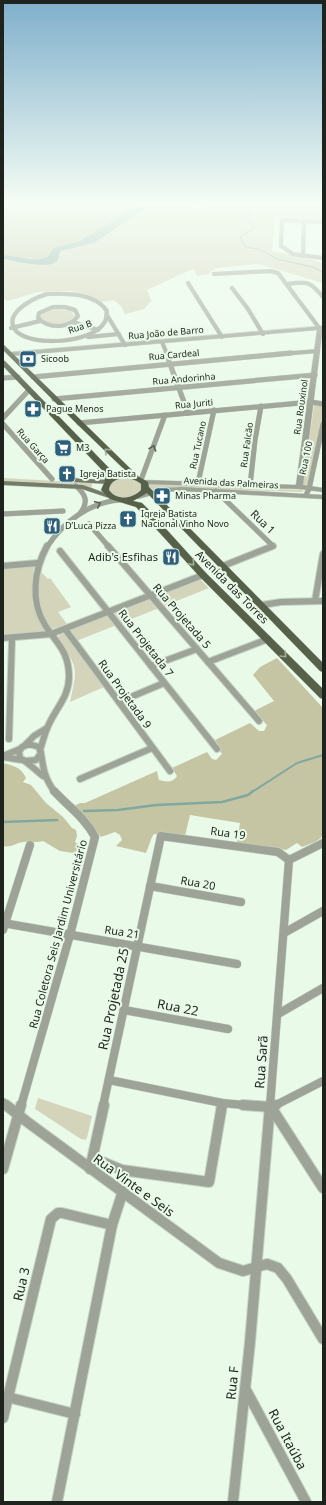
<svg xmlns="http://www.w3.org/2000/svg" width="326" height="1505" font-family="'Noto Sans',sans-serif">
	<rect width="100%" height="100%" fill="#e9fae9"/>
	<g fill="#d4d4ba">
		<path d="M156 203C162 203 169 202 175 203 191 206 197 214 212 203H323V219L275 217 272 251 315 260 323 264V283L259 264 218 268 214 269 209 274 197 276 193 269 147 290 152 302H150L144 309 125 314 121 306 114 300 100 302 84 294 71 291H54L38 292 7 301 3 297V259H58L61 251 94 243 134 216Z"/>
		<path d="M56 308 71 311 74 316 73 319C63 328 51 324 40 318L42 313Z"/>
		<path d="M314 405 323 406V416L307 486 303 485Z"/>
		<path d="M122 477 134 478 141 483 142 490C126 500 122 500 107 490L109 483Z"/>
		<path d="M3 478 92 483V489L71 484 3 481Z"/>
		<path d="M146 484 301 490 304 492 176 488 153 490Z"/>
		<path d="M34 566C31 597 29 604 45 632L3 636V567Z"/>
		<path d="M38 569 48 579 50 578 71 607 58 612 67 624 49 630C36 609 36 593 38 569Z"/>
		<path d="M200 579 209 588 74 642 66 631Z"/>
		<path d="M64 633 104 687 70 702C78 666 78 669 58 638L60 634Z"/>
		<path d="M38 1098 92 1116 87 1138 85 1140 81 1139 35 1109Z"/>
	</g>
	<g fill="#c5c5a4">
		<path d="M3 203H22L25 205 34 203H142L78 242 51 253 45 258 36 260 3 256Z"/>
		<path d="M277 658 323 708V833L321 838 315 842 302 847 297 843 286 850 237 843 240 823 190 815 185 836 154 834 152 837 146 853 116 846 122 840 120 835 115 832 101 837 74 806 80 803H85L157 771 159 780C166 782 173 783 177 776L172 768 207 752 212 759 216 760 222 754 213 741 250 723 259 731H264L267 725 254 711 274 701 253 675 260 667Z"/>
		<path d="M3 763C14 766 21 767 26 778L23 782 31 785 46 803 63 817 72 828 76 830 77 836 75 842 82 847 80 854 60 851 43 841C36 843 30 841 23 842 16 843 11 848 3 846Z"/>
	</g>
	<path fill="#81a8a0" d="M156 203 134 216 94 243 61 251C59 254 59 257 58 260 51 271 14 260 3 259V256L5 255C18 256 34 263 46 257 51 255 50 250 54 248L78 242 142 203Z"/>
	<g fill="none" stroke-linecap="round" stroke-linejoin="round">
		<path stroke="#81a8a0" stroke-width="1" d="M237 203V206L251 209 249 220 254 228 240 237 245 247 259 249 277 259 313 267 323 272"/>
		<path stroke="#81a8a0" stroke-width="2" d="M252 792 297 763 323 755"/>
		<g stroke="#81a8a0" stroke-width="2.5">
			<path d="M84 811 118 810 156 805 222 802 248 795 253 791"/>
			<path d="M3 822 57 820"/>
		</g>
		<defs>
			<g id="minor-far4">
				<path d="M267 203V205"/>
				<path d="M323 222 282 220 281 246 293 254 323 258"/>
				<path d="M303 256 304 221"/>
				<path d="M214 274 271 271 278 273 320 329"/>
				<path d="M188 283 222 337"/>
				<path d="M287 284C307 281 310 281 323 297"/>
				<path d="M232 288 248 309 263 334"/>
				<path d="M47 294C67 293 95 293 107 311 106 315 107 320 104 323 92 343 34 347 17 332 0 314 34 298 47 294Z"/>
				<path d="M53 307H65L75 310 78 316C69 329 49 329 38 318L39 313Z"/>
				<path d="M107 315 125 345"/>
				<path d="M73 322 98 330"/>
				<path d="M11 328 40 321"/>
				<path d="M88 337 119 334"/>
				<path d="M162 342 167 354"/>
				<path d="M280 354 318 351"/>
			</g>
			<g id="minor-far3">
				<path d="M166 353 188 413"/>
				<path d="M33 377 291 353"/>
				<path d="M3 378 18 377"/>
				<path d="M54 399 315 375"/>
				<path d="M3 418 29 390"/>
				<path d="M79 423 311 402 323 404"/>
				<path d="M3 424 52 479"/>
				<path d="M141 480 165 415"/>
				<path d="M198 483 214 410"/>
				<path d="M76 486C85 494 89 501 81 512"/>
				<path d="M250 486 255 440 261 406"/>
				<path d="M216 491 273 546 271 547"/>
				<path d="M306 495 309 489 323 424"/>
				<path d="M3 514 63 511"/>
				<path d="M89 524 109 547"/>
				<path d="M47 547C63 522 90 502 120 500"/>
			</g>
			<g id="minor-far2">
				<path d="M108 546 259 721"/>
				<path d="M60 551 217 749"/>
				<path d="M3 566 38 563"/>
				<path d="M223 566 273 546"/>
				<path d="M315 601 323 554"/>
				<path d="M262 605 281 602 323 601"/>
				<path d="M65 629 170 771"/>
				<path d="M3 638 51 634 203 575"/>
				<path d="M208 662 268 639"/>
				<path d="M151 666 197 649"/>
				<path d="M119 702 164 683"/>
				<path d="M9 739 12 638"/>
				<path d="M29 744 39 747 41 753 36 760 25 761 20 758 19 752 22 747Z"/>
				<path d="M25 745 34 736 47 728"/>
				<path d="M40 750C43 741 45 732 49 724 57 707 69 696 69 677 69 651 57 644 45 625 30 601 34 570 47 546"/>
				<path d="M41 753C43 768 45 780 55 792"/>
				<path d="M3 756 20 749"/>
				<path d="M3 757 22 760"/>
				<path d="M25 761 43 776"/>
				<path d="M80 779 152 748"/>
			</g>
			<g id="minor-far1">
				<path d="M289 860 323 843"/>
				<path d="M150 886 241 902"/>
				<path d="M3 923 237 964"/>
				<path d="M3 930 30 845"/>
				<path d="M284 933 323 911"/>
				<path d="M124 1010 228 1029"/>
				<path d="M278 1014 323 988"/>
				<path d="M109 1080 222 1103 255 1106"/>
				<path d="M3 1102 8 1106"/>
				<path d="M21 1106 70 935 95 837C85 818 69 807 54 791"/>
				<path d="M103 1106 161 836 278 852 289 860"/>
				<path d="M222 1106V1103"/>
				<path d="M270 1106 289 860"/>
				<path d="M274 1106 323 1081"/>
			</g>
			<g id="minor">
				<path d="M6 1105 26 1121 219 1263 243 1271 267 1264 278 1268 287 1279 323 1339"/>
				<path d="M243 1105 271 1107"/>
				<path d="M271 1107 323 1188"/>
				<path d="M271 1107 276 1105"/>
				<path d="M93 1158 122 1170 209 1182 222 1105"/>
				<path d="M3 1169 21 1105"/>
				<path d="M90 1169 104 1105"/>
				<path d="M246 1390 306 1502"/>
				<path d="M3 1396 75 1414"/>
				<path d="M3 1418 51 1219 58 1213H62L112 1225"/>
				<path d="M57 1502 112 1225 123 1191"/>
				<path d="M233 1502 250 1342 270 1105"/>
			</g>
			<g id="tertiary">
				<path d="M323 326 303 485 323 488V492L299 489 143 484 140 482 143 480 296 485 317 330 11 356 8 354 11 352Z"/>
				<path d="M182 487 323 495V499L182 491 162 492 138 499 135 497 162 488Z"/>
			</g>
			<g id="secondary">
				<path d="M71 478 108 480 112 482 108 484 74 482H71Z"/>
				<path d="M3 481 83 485 116 497 112 499 82 489 3 485Z"/>
			</g>
			<path id="primary" d="M3 344 139 477 148 482 149 487 323 663V672L320 671 147 493 133 501 142 503 147 508 206 573 323 689V699L320 698 200 577 136 507 110 499 101 490 105 481 103 471 3 366V360L5 361 109 468 112 476 129 474 77 424 3 350ZM122 478C130 478 135 479 141 484V490C132 499 117 501 109 490 110 482 115 480 122 478Z"/>
		</defs>
		<use href="#minor-far4" stroke="#c4d3c4" stroke-width="4.5"/>
		<use href="#minor-far3" stroke="#c4d3c4" stroke-width="5.5"/>
		<use href="#minor-far2" stroke="#c4d3c4" stroke-width="8"/>
		<use href="#minor-far1" stroke="#c4d3c4" stroke-width="9"/>
		<use href="#minor" stroke="#c4d3c4" stroke-width="12"/>
		<use href="#tertiary" stroke="#c4d3c4" stroke-width="1"/>
		<use href="#secondary" stroke="#c4d3c4" stroke-width="1"/>
		<use href="#primary" stroke="#c4d3c4" stroke-width="1"/>
		<use href="#minor-far4" stroke="#9da396" stroke-width="4"/>
		<use href="#minor-far3" stroke="#9da396" stroke-width="5"/>
		<use href="#minor-far2" stroke="#9da396" stroke-width="6"/>
		<use href="#minor-far1" stroke="#9da396" stroke-width="8"/>
		<use href="#minor" stroke="#9da396" stroke-width="10"/>
		<use href="#tertiary" fill="#9da396" fill-rule="evenodd"/>
		<use href="#secondary" fill="#747c69" fill-rule="evenodd"/>
		<use href="#primary" fill="#576049" fill-rule="evenodd"/>
	</g>
	<defs><path id="oneway-chevron" d="M-2-3.5L2.5 0L-2 3.5" fill="none" stroke-width="1.6" stroke-linecap="round" stroke-linejoin="round"/></defs>
	<g stroke="#575d53">
		<use href="#oneway-chevron" transform="translate(153 448) rotate(-70)"/>
		<use href="#oneway-chevron" transform="translate(98 504) rotate(-25)"/>
	</g>
	<g stroke="#a0ad99">
		<use href="#oneway-chevron" transform="translate(107 451) rotate(-136)"/>
		<use href="#oneway-chevron" transform="translate(192 563) rotate(48)"/>
		<use href="#oneway-chevron" transform="translate(284 655) rotate(46)"/>
	</g>
	<linearGradient id="sky" x2="0" y2="1"><stop stop-color="#7fafcb"/><stop offset="0.49" stop-color="#f5fdf5"/><stop offset="1" stop-color="#f5fdf5" stop-opacity="0"/></linearGradient>
	<rect width="326" height="414" fill="url(#sky)"/>
	<defs>
		<symbol id="bank-square" viewBox="-11 -11 22 22"><rect x="-9" y="-9" width="18" height="18" rx="4" fill="#2c5f7c" stroke="#e9fae9"/><path d="M-6-4H6V4H-6ZM0-2.3a2.3 2.3 0 1 0 0 4.6a2.3 2.3 0 1 0 0-4.6Z" fill="#fff"/></symbol>
		<symbol id="pharmacy-square" viewBox="-11 -11 22 22"><rect x="-9" y="-9" width="18" height="18" rx="4" fill="#2c5f7c" stroke="#e9fae9"/><path d="M-2-6h4v4h4v4h-4v4h-4v-4h-4v-4h4Z" fill="#fff"/></symbol>
		<symbol id="supermarket-square" viewBox="-11 -11 22 22"><rect x="-9" y="-9" width="18" height="18" rx="4" fill="#2c5f7c" stroke="#e9fae9"/><path d="M-6-5.5h2.5l.6 2H6L4.5 2H-2.5L-4.4-4H-6ZM-1.5 3.2a1.3 1.3 0 1 0 .1 0ZM3 3.2a1.3 1.3 0 1 0 .1 0Z" fill="#fff"/></symbol>
		<symbol id="church-square" viewBox="-11 -11 22 22"><rect x="-9" y="-9" width="18" height="18" rx="4" fill="#2c5f7c" stroke="#e9fae9"/><path d="M-1.2-6h2.4v3.5h3.3v2.4h-3.3V6h-2.4V-.1h-3.3v-2.4h3.3Z" fill="#fff"/></symbol>
		<symbol id="restaurant-square" viewBox="-11 -11 22 22"><rect x="-9" y="-9" width="18" height="18" rx="4" fill="#2c5f7c" stroke="#e9fae9"/><path d="M-5-6h1v4h1v-4h1v4h1v-4h1v5L-1.5 .5V6h-2V.5L-5-1ZM5-6V6H3V1.5H1.5Q1.5-4 5-6Z" fill="#fff"/></symbol>
	</defs>
	<g fill-rule="evenodd">
		<use href="#bank-square" x="18" y="349" width="20" height="20"/>
		<use href="#pharmacy-square" x="23" y="399" width="20" height="20"/>
		<use href="#supermarket-square" x="53" y="438" width="20" height="20"/>
		<use href="#church-square" x="57" y="464" width="20" height="20"/>
		<use href="#pharmacy-square" x="152" y="486" width="20" height="20"/>
		<use href="#church-square" x="118" y="509" width="20" height="20"/>
		<use href="#restaurant-square" x="42" y="516" width="20" height="20"/>
		<use href="#restaurant-square" x="161" y="547" width="20" height="20"/>
	</g>
	<g text-anchor="middle" stroke-width="4" stroke-linejoin="round" paint-order="stroke">
		<g font-size="9" fill="#1e241d" stroke="#e9fae9">
			<text transform="translate(80 327) rotate(-19)" y="3">Rua B</text>
			<text transform="translate(166 333) rotate(-5)" y="3">Rua João de Barro</text>
			<text transform="translate(174 355) rotate(-5)" y="3">Rua Cardeal</text>
			<text transform="translate(184 379) rotate(-5)" y="3">Rua Andorinha</text>
			<text transform="translate(194 404) rotate(-5)" y="3">Rua Juriti</text>
			<text transform="translate(301 407) rotate(-82)" y="3">Rua Rouxinol</text>
			<text transform="translate(198 445) rotate(-78)" y="3">Rua Tucano</text>
			<text transform="translate(247 445) rotate(-82)" y="3">Rua Falcão</text>
			<text transform="translate(33 446) rotate(48)" y="3">Rua Garça</text>
			<text transform="translate(306 458) rotate(-78)" y="3">Rua 100</text>
			<text transform="translate(231 483) rotate(3)" y="3">Avenida das Palmeiras</text>
		</g>
		<g font-size="9" fill="#1e241d" stroke="#e9fae9" text-anchor="start">
			<text x="41" y="362">Sicoob</text>
			<text x="46" y="412">Pague Menos</text>
			<text x="76" y="451">M3</text>
			<text x="80" y="477">Igreja Batista</text>
			<text x="175" y="499">Minas Pharma</text>
			<text x="141" y="517">Igreja Batista<tspan x="141" dy="10">Nacional Vinho Novo</tspan></text>
			<text x="65" y="529">D’Luca Pizza</text>
		</g>
		<g font-size="11" fill="#1e241d" stroke="#e9fae9">
			<text transform="translate(263 522) rotate(44)" y="4">Rua 1</text>
			<text transform="translate(232 587) rotate(45)" y="4">Avenida das Torres</text>
			<text transform="translate(182 616) rotate(49)" y="4">Rua Projetada 5</text>
			<text transform="translate(146 643) rotate(52)" y="4">Rua Projetada 7</text>
			<text transform="translate(125 694) rotate(54)" y="4">Rua Projetada 9</text>
			<text transform="translate(228 833) rotate(8)" y="4">Rua 19</text>
			<text transform="translate(198 883) rotate(10)" y="4">Rua 20</text>
			<text transform="translate(122 932) rotate(9)" y="4">Rua 21</text>
			<text transform="translate(58 934) rotate(-75)" y="4">Rua Coletora Seis Jardim Universitário</text>
		</g>
		<g font-size="11" fill="#1e241d" stroke="#e9fae9" text-anchor="end">
			<text x="158" y="561">Adib's Esfihas</text>
		</g>
		<g font-size="13" fill="#1e241d" stroke="#e9fae9">
			<text transform="translate(113 999) rotate(-78)" y="5">Rua Projetada 25</text>
			<text transform="translate(178 1007) rotate(11)" y="5">Rua 22</text>
			<text transform="translate(261 1062) rotate(-86)" y="5">Rua Sarã</text>
			<text transform="translate(134 1185) rotate(36)" y="5">Rua Vinte e Seis</text>
			<text transform="translate(21 1284) rotate(-77)" y="5">Rua 3</text>
			<text transform="translate(232 1383) rotate(-84)" y="5">Rua F</text>
			<text transform="translate(288 1439) rotate(62)" y="5">Rua Itaúba</text>
		</g>
	</g>
	<rect width="326" height="1505" fill="none" stroke="#1e241d" stroke-width="8"/>
</svg>
